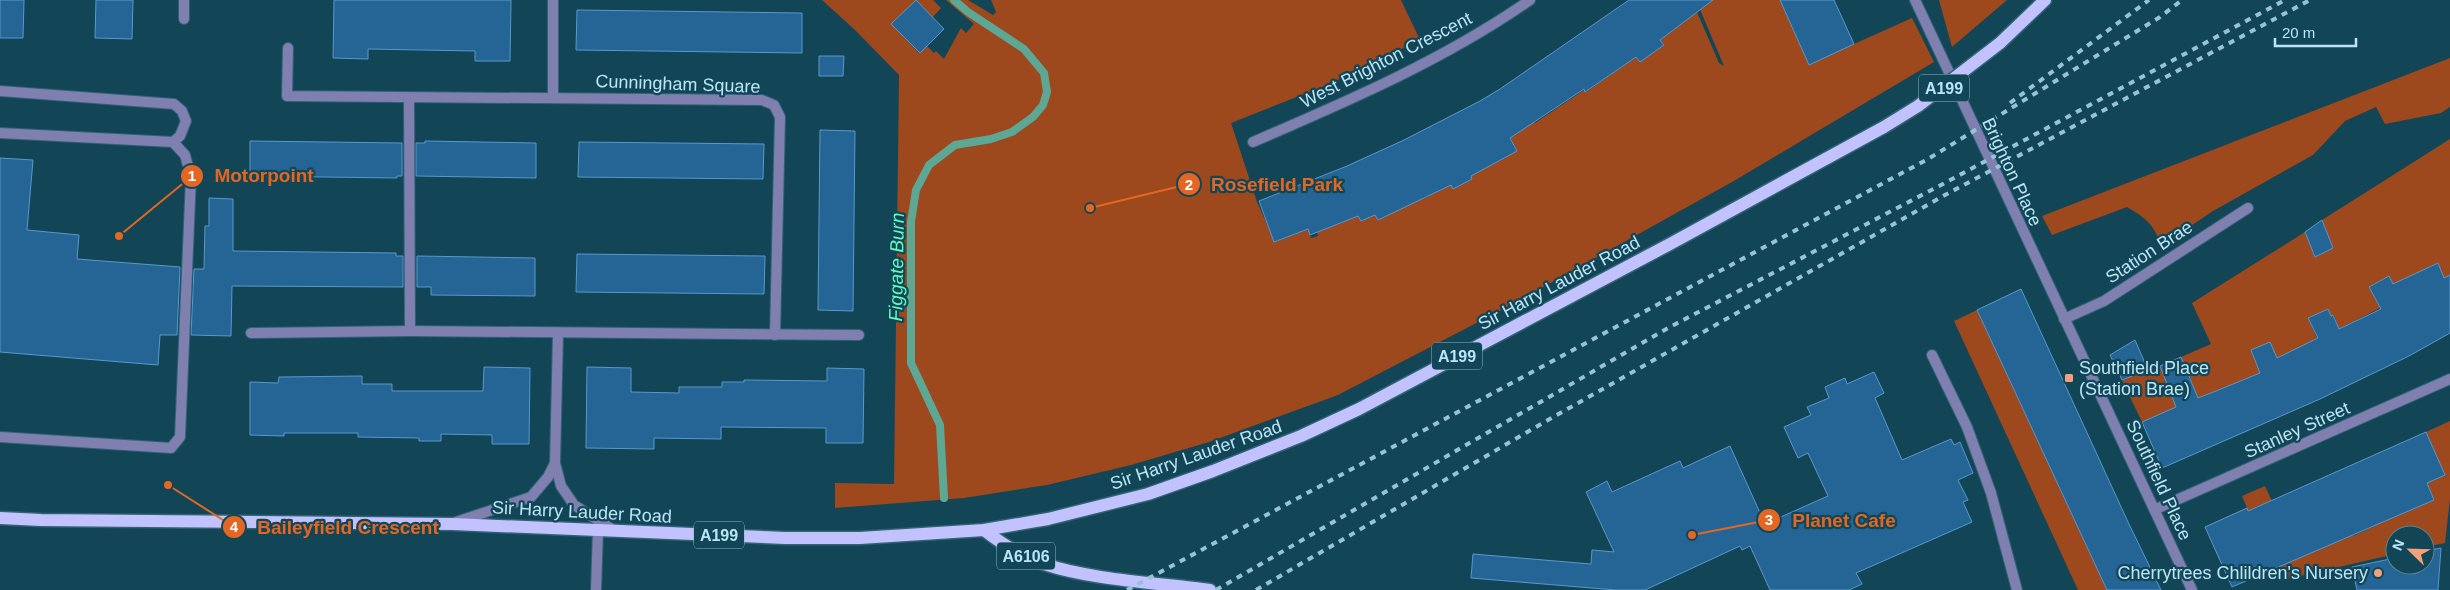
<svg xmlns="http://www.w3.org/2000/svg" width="2450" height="590" font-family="Helvetica,sans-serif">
	<rect width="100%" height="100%" fill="#124657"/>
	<g fill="#9d481d">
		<path d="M822 0H933L941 8 933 17 891 24 919 53 918 37 934 53 936 51 944 59 961 28 966 33 974 24 946 0H968L993 15 996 12 991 0H1401L1420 40 1327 85 1231 123 1257 202 1275 242 1308 229 1311 238 1318 236 1317 232 1346 190 1361 221 1368 218 1366 214 1374 210 1378 220 1387 216 1414 186 1420 200 1430 196 1425 186 1423 133 1453 189 1472 179 1464 163 1498 159 1499 161 1517 151 1509 135V87L1535 123 1584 90 1586 92 1636 57 1640 62 1664 45 1660 40 1697 12 1719 63 1724 66 1696 0H1780L1854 44 1912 18 1934 62 1732 182 1511 305 1338 395 1209 442 1131 465 1047 485 964 498 835 508V483L894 484 899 75 855 30Z"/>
		<path d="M1939 0H2007L1952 47Z"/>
		<path d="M2450 58V107L2441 113 2385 124 2376 107 2345 121 2313 155 2213 211 2167 242 2161 244C2152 223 2147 219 2127 207L2052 235 2042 216Z"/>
		<path d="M2450 139V275L2444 278 2438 263 2428 267 2434 284H2393L2389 276 2369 287 2380 308 2339 329 2334 315 2331 316 2328 309 2308 318 2317 338 2260 373 2242 381 2224 411 2216 391 2198 398 2181 357 2211 344 2192 303 2305 232 2315 257 2333 248 2322 220Z"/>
		<path d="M1977 310 2107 590H2078L1954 321Z"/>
		<path d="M2160 366 2177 407 2142 422 2122 380Z"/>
		<path d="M2450 421V499L2445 543 2425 547V535H2395V554L2279 581 2242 496 2265 486 2298 558 2347 525 2353 536 2375 526 2370 515 2406 499 2411 510 2434 500 2430 489 2423 484 2445 475 2426 432Z"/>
	</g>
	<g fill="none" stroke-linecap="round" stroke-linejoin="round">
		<path stroke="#5da795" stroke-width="8" d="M944 498 940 425 911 363V222L916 190 929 165 955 145 991 139 1012 132 1033 117 1043 105 1047 92 1044 73 1024 49 968 12 954 0"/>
	</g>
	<g fill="#246595" stroke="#5998cb">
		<path d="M0 0H24L23 38H0Z"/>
		<path d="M96 0H133L132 39 95 38Z"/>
		<path d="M334 0H511L510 61H475V51L368 49V59L333 58Z"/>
		<path d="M916 0 944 29 920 53 891 24Z"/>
		<path d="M1629 0H1713L1660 40 1664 45 1640 62 1636 57 1585 92 1584 89 1510 138 1517 151 1471 176 1472 179 1453 189 1451 185 1378 220 1375 215 1361 221 1358 216 1310 235 1308 229 1274 242 1259 201 1347 166 1404 140 1480 101 1500 89Z"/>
		<path d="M1780 0H1834L1854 44 1809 65Z"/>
		<path d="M577 10 802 13V53L576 50Z"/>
		<path d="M819 56H844L843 76H819Z"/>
		<path d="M820 130 855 131 853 311 818 310Z"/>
		<path d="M250 141 402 143V176H397V178L250 176Z"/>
		<path d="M425 141 536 143V178L416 176V143H425Z"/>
		<path d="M579 142 764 144 763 179 578 177Z"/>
		<path d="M0 158 33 160 27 230 79 235 77 259 180 267 177 335H160L158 365 0 352Z"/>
		<path d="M209 198 233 199V251L396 253V256H403V287L232 286 231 336 191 335 194 269H204L205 226H209Z"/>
		<path d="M2322 220 2333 248 2315 257 2305 232Z"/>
		<path d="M577 254 765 256 764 294 576 292Z"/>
		<path d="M417 256 535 258V296L431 295V287H417Z"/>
		<path d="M2438 263 2444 278 2450 275V333L2409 356 2320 399 2162 468 2142 422 2176 407 2160 366 2181 357 2198 398 2216 391 2260 373 2251 350 2270 342 2277 358 2318 338 2308 318 2328 309 2331 316 2333 315 2339 329 2381 309 2369 287 2389 276 2393 284Z"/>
		<path d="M2021 289 2128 522 2161 590H2107L1977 310Z"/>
		<path d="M2135 340 2148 370 2122 380 2110 355Z"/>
		<path d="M484 367 530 368 529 444H492V435L441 434V441H419V438L358 437V433H284V436L250 435V382L278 383 279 377 362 376V384H392V391H483Z"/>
		<path d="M587 367 631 368V392L679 393V387H722V382H744V380L827 381V368L864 369 863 443H826V428L721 427V439L654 438V449L586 448Z"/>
		<path d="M1874 372 1884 393 1875 398 1902 460 1951 439 1954 445 1960 442 1973 473 1958 480 1968 500 1963 502 1972 522 1856 573 1862 584 1849 590H1770L1750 546 1742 550 1740 546 1645 590H1616L1471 578 1473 554 1591 564 1592 550 1614 552 1586 492 1607 481 1612 492 1680 461 1683 468 1730 446 1765 524 1828 496 1808 453 1798 458 1784 427 1811 415 1807 407 1829 398 1825 387 1845 378 1847 384Z"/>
		<path d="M2426 432 2445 475 2427 483 2434 500 2232 587 2205 527 2247 508 2248 511Z"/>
		<path d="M2441 548 2438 590H2357L2352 567 2395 558V565H2425V551Z"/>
	</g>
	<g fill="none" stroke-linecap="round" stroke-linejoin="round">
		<defs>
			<g id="service">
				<path d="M0 91 174 104 182 111 186 121 180 136 173 142 0 133"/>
				<path d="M2064 319 2104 301 2248 208"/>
				<path d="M1932 355 1967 427 1991 493 2017 590"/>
				<path d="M0 437 171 448 180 437 191 177 185 155 173 142"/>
				<path d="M596 590 598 530"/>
			</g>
			<g id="minor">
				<path d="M553 0V97"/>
				<path d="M184 19V0"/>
				<path d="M288 48 287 96 762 100 774 105 780 117 775 335"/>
				<path d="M409 98 410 331"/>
				<path d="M1253 142C1348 101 1444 60 1530 0"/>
				<path d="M251 333 410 331 859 335"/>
				<path d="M558 334 555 463 561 486 574 505 615 531"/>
				<path d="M2156 509 2450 379"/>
				<path d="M456 522 531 497 548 477 555 463"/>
			</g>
			<path id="tertiary" d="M1915 0 2192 590"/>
			<g id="primary">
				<path d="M2000 43 2045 0"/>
				<path d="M0 518 41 520 453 524 785 538H860L984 530 1048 519 1148 494 1213 471 1301 436 1359 409 1670 244 1884 127"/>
				<path d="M984 530C1002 544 1022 557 1044 564 1092 580 1159 583 1210 590"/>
			</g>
		</defs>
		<use href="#service" stroke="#306374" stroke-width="12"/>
		<use href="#minor" stroke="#306374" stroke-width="12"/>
		<use href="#tertiary" stroke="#306374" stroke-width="12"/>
		<use href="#primary" stroke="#306374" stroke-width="15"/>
		<use href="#service" stroke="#7f7fb0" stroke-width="10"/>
		<use href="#minor" stroke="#7f7fb0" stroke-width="10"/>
		<use href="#tertiary" stroke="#7f7fb0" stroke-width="10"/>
		<use href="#primary" stroke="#c2c2fe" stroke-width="12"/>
		<g stroke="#97c4d5" stroke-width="4" stroke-dasharray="6 6" stroke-linecap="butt">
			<path d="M2010 103 2149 0"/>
			<path d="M1127 590 1928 159 2160 17 2182 0"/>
			<path d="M1216 590 1668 328 1941 185 2285 0"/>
			<path d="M1256 590 1548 420 1945 195 2310 0"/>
		</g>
		<defs>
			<path id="primary-bridge" d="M1884 127 1918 106 2000 43"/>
		</defs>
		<use href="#primary-bridge" stroke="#306374" stroke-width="15" stroke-linecap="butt"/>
		<use href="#primary-bridge" stroke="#c2c2fe" stroke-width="12"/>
	</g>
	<g fill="#f1a17d" stroke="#124657" stroke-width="2">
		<rect x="2064" y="373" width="10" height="10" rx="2.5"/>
		<circle cx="2378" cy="573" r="5"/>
	</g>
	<g text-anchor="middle" stroke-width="4.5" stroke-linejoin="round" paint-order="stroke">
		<g fill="#124657" stroke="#88b5c6" stroke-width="1">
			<rect x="1919" y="74.5" width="50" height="27" rx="4"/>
			<rect x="1432" y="342.5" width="50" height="27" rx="4"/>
			<rect x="694" y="521.5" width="50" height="27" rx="4"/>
			<rect x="997" y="542.5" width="58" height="27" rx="4"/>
		</g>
		<g font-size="16" font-weight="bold" fill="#bae5f6">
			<text x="1944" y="94">A199</text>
			<text x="1457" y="362">A199</text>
			<text x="719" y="541">A199</text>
			<text x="1026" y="562">A6106</text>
		</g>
		<g font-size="18" fill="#bae5f6" stroke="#124657">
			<text transform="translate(1386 60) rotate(-27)" y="6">West Brighton Crescent</text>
			<text transform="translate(678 84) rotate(2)" y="6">Cunningham Square</text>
			<text transform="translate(2012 172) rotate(65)" y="6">Brighton Place</text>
			<text transform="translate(2149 252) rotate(-33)" y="6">Station Brae</text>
			<text transform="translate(1559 283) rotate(-28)" y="6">Sir Harry Lauder Road</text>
			<text transform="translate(2297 430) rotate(-24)" y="6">Stanley Street</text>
			<text transform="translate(1196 455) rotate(-19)" y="6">Sir Harry Lauder Road</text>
			<text transform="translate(2159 480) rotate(65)" y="6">Southfield Place</text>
			<text transform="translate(582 512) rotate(3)" y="6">Sir Harry Lauder Road</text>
		</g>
		<g font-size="18" fill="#bae5f6" stroke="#124657" text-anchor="start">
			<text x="2079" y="374">Southfield Place<tspan x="2079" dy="21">(Station Brae)</tspan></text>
			<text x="2368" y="579" text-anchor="end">Cherrytrees Chlildren's Nursery</text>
		</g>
		<g font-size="19" font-style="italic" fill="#5ffbc0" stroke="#124657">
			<text transform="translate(896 267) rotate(-89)" y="7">Figgate Burn</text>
		</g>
	</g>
	<path fill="none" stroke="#e36723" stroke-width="2" d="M119 236L192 176M1090 208L1189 184M1692 535L1769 520M168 485L234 527"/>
	<g fill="#e36723" stroke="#124657" stroke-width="2">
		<circle cx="119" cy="236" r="5"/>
		<circle cx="1090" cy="208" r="5"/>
		<circle cx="1692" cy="535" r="5"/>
		<circle cx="168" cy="485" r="5"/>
		<circle cx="192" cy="176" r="12"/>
		<circle cx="1189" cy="184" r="12"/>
		<circle cx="1769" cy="520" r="12"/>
		<circle cx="234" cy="527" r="12"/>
	</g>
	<g font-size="15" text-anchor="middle" font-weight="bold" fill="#fff">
		<text x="192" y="181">1</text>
		<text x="1189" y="190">2</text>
		<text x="1769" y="525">3</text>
		<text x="234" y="532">4</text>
	</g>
	<g font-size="19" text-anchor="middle" font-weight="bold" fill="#e36723" stroke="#124657" stroke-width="4.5" stroke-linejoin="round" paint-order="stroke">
		<text x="264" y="182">Motorpoint</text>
		<text x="1277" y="191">Rosefield Park</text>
		<text x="1844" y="527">Planet Cafe</text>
		<text x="348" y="534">Baileyfield Crescent</text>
	</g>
	<g transform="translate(2410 550) rotate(293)"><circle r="24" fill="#124657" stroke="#558697"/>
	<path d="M0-4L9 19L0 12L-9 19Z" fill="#f1a17d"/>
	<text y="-8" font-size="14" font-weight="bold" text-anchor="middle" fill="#bae5f6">N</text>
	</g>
	<path d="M2275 38v8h81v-8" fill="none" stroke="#bae5f6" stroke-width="2.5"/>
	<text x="2282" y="38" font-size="15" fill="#bae5f6" stroke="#124657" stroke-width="4" paint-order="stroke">20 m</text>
</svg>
